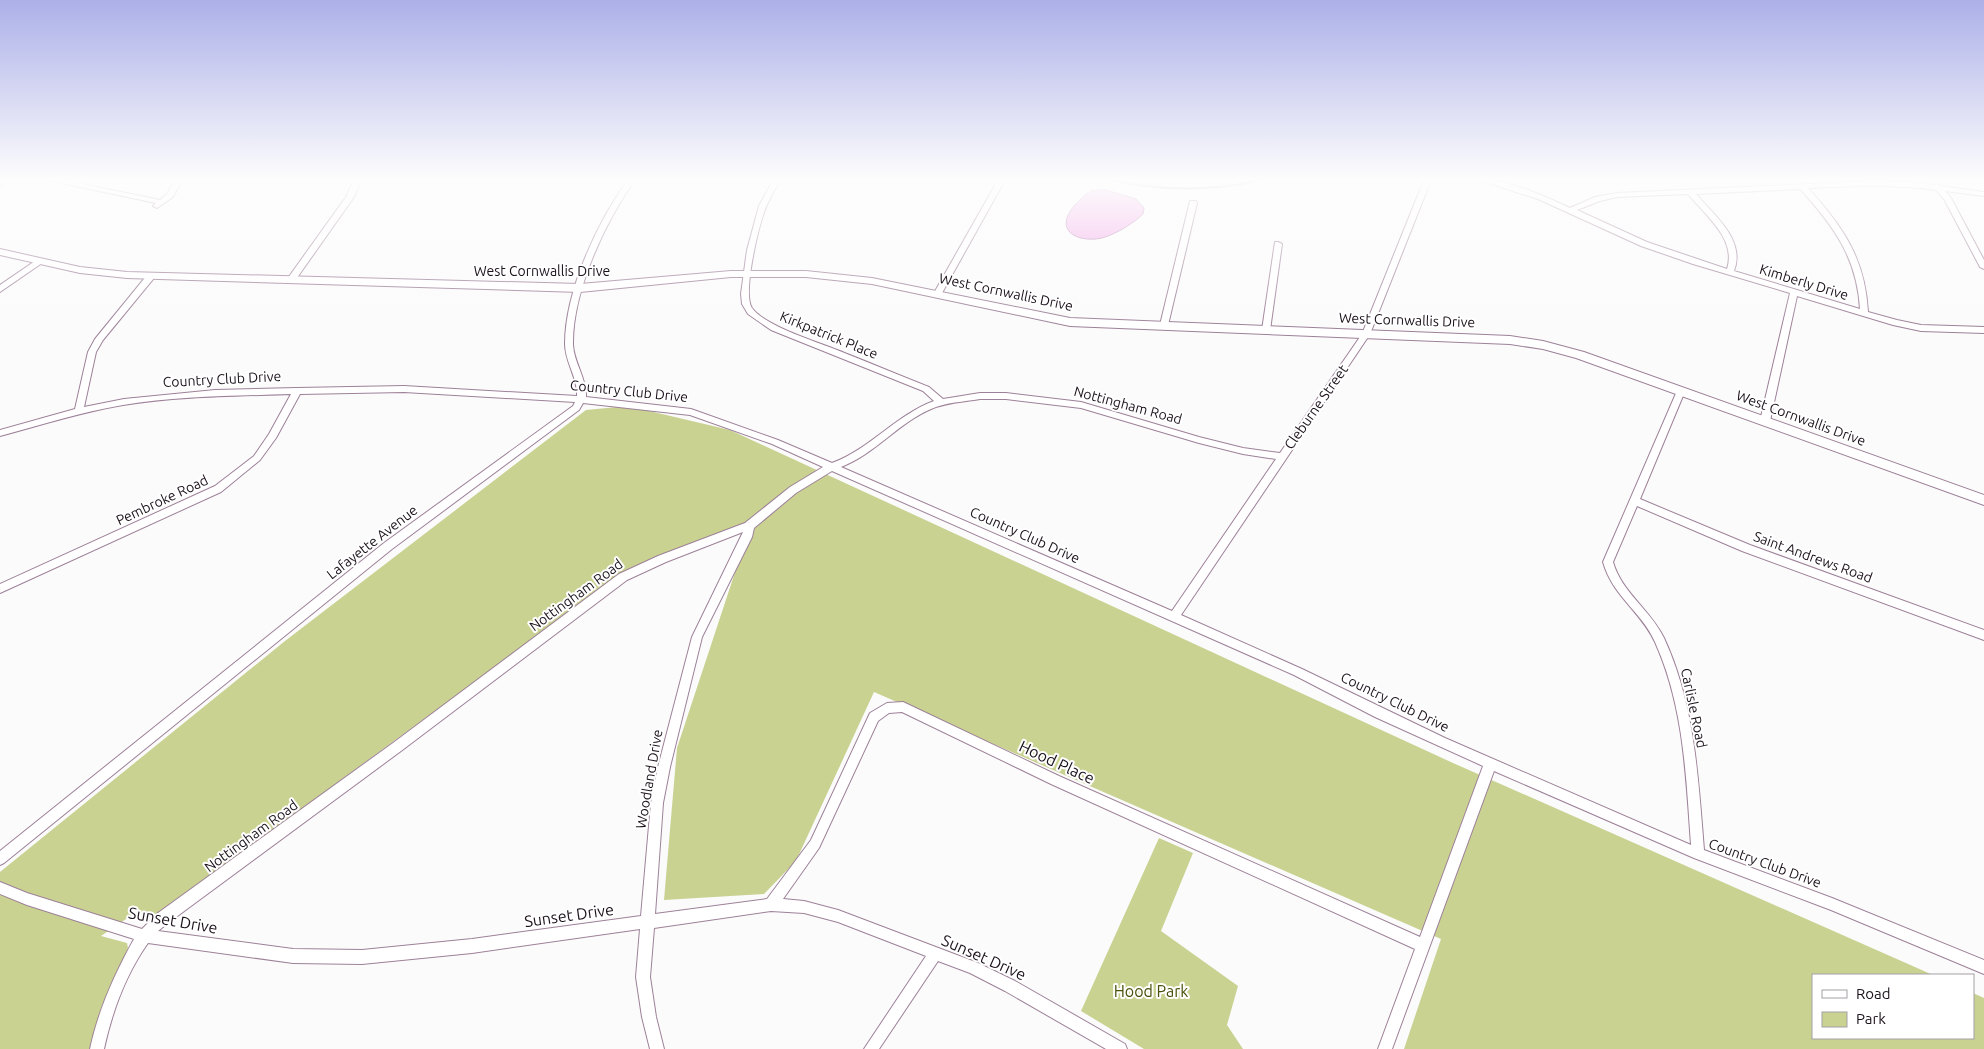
<svg xmlns="http://www.w3.org/2000/svg" width="1984" height="1049" font-family="Ubuntu,sans-serif">
	<rect width="100%" height="100%" fill="#fbfbfb"/>
	<g fill="#c9d291">
		<path d="M628 406 730 430 1453 763 1933 975H1813V1038H1973V993L1984 998V1049H1404L1441 939 874 692 796 861 764 894 664 900 677 748 748 533 708 537 624 572 149 921 129 917 101 936 127 943 128 948 90 1049H0V872L285 641 586 410Z"/>
		<path d="M1159 838 1193 853 1161 931 1238 986 1227 1025 1243 1049H1144L1081 1011Z"/>
	</g>
	<path fill="#f2a9e8" stroke="#b27caa" d="M1106 190 1136 199 1144 208 1143 214C1133 224 1110 238 1096 239 1069 241 1055 225 1077 203 1089 191 1088 190 1106 190Z"/>
	<g fill="none" stroke-linecap="round" stroke-linejoin="round">
		<path stroke="#b27caa" stroke-width="2" d="M1110 180C1161 191 1210 192 1261 180"/>
		<defs>
			<g id="street">
				<path d="M0 180H7L0 185Z"/>
				<path d="M47 180H63L160 200 167 194 175 180H182L173 197 157 208 153 206 156 203Z"/>
				<path d="M354 180H361L354 197 294 282H288V278L346 197Z"/>
				<path d="M628 180H635C605 222 572 292 573 345 574 363 587 379 586 397L691 409 778 440 832 463C870 449 896 415 934 401L923 391 771 330 748 314 742 304 741 294 747 250 759 206 773 180H780C775 189 770 198 766 207 759 224 742 293 752 308 765 326 815 341 837 350 868 362 898 375 929 387L943 399 980 393H1006L1081 402 1199 437 1243 448 1280 453 1362 334 1424 180H1431L1370 334 1181 615 1302 669 1445 738 1691 845C1686 776 1684 706 1655 642 1641 611 1613 597 1603 562L1677 391 1681 388 1684 389 1685 391 1640 499 1750 545 1984 630V640L1742 551 1637 506 1613 562C1622 593 1650 609 1664 638 1695 705 1698 777 1704 850L1832 898 1984 960V974L1831 910 1694 858 1494 771 1392 1049H1378L1415 949 1051 784 902 712 889 713 878 721 819 848 783 899 804 901 838 910 978 963 1015 981 1125 1044 1127 1049H1106L1005 991 970 973 938 961 879 1049H864L926 956 838 922 804 913 771 911 654 928 650 977 656 1017 664 1049H650L642 1017 636 977 640 929 472 953 362 964 293 963 148 943C126 974 112 1012 104 1049H90C98 1011 115 973 134 939L27 905 0 894V882L27 893 142 929 158 913 393 743 619 574 658 556 745 523 790 487 823 467 772 444 690 415 583 403 579 410 392 549 4 863 0 865V851L384 543 573 406 575 402 404 392 300 394 276 438 260 460 221 492 0 593V584L215 486 254 456 269 434 291 394C235 396 178 396 123 405 81 412 41 425 0 436V430L75 409 88 352 95 339 148 274H154V278L103 340 96 352 84 407 124 399 215 390 297 388 404 386 577 396C578 378 565 362 565 344 565 292 597 222 628 180ZM980 399H1006L1081 408 1199 443 1243 454 1276 459 1172 611 841 467C875 454 898 423 931 409 946 402 964 402 980 399ZM832 471 1294 675 1375 717 1483 766 1420 937 1059 776 903 702 887 703 870 713 811 840 767 899 655 914 663 803 670 767 702 637 752 537 754 528 796 493ZM743 532 692 637 658 767 651 803 641 916 472 939 362 950 293 949 158 931 168 923 401 751 627 580 666 562Z"/>
				<path d="M998 180H1005L942 293 941 295H935L934 293Z"/>
				<path d="M1479 180C1510 180 1542 195 1570 208L1595 197 1617 193 1872 181 1909 182 1934 185 1937 184 1941 186 1984 192V196L1945 191 1951 198 1984 260V269L1980 267 1944 199 1936 190C1893 184 1851 186 1808 188 1843 227 1865 258 1868 312L1897 320 1921 325 1984 327V333L1921 331 1893 325 1797 296 1770 421 1768 423H1762L1760 421 1790 293 1693 264 1641 246 1538 199ZM1800 189C1834 226 1857 258 1860 309L1734 271C1746 240 1714 215 1696 194ZM1688 194C1705 215 1737 239 1727 269L1647 242 1577 210 1600 201 1617 197Z"/>
				<path d="M1190 201H1196L1197 203 1168 325 1164 328 1160 325Z"/>
				<path d="M1275 242H1278L1282 244 1270 330 1266 333 1262 330Z"/>
				<path d="M38 259H44L45 261 0 292V285Z"/>
			</g>
			<path id="secondary" d="M0 249 80 267 127 272 580 284 731 271H806L872 278 1070 318 1510 336 1543 341 1584 352 1984 495V505L1576 358 1543 349 1510 344 1070 326 872 284 806 277H731L580 292 127 278 80 273 0 255Z"/>
		</defs>
		<use href="#street" stroke="#9d8198" stroke-width="2"/>
		<use href="#secondary" stroke="#9d8198" stroke-width="2"/>
		<use href="#street" fill="#fff" fill-rule="evenodd"/>
		<use href="#secondary" fill="#fff" fill-rule="evenodd"/>
	</g>
	<linearGradient id="sky" x2="0" y2="1"><stop stop-color="#acb0e8"/><stop offset="0.55" stop-color="#fdfdfd"/><stop offset="1" stop-color="#fdfdfd" stop-opacity="0"/></linearGradient>
	<rect width="1984" height="327" fill="url(#sky)"/>
	<g text-anchor="middle" stroke-width="4" stroke-linejoin="round" paint-order="stroke">
		<g font-size="14" fill="#1c121b" stroke="#fff">
			<text x="542" y="276">West Cornwallis Drive</text>
			<text transform="translate(1804 282) rotate(17)" y="5">Kimberly Drive</text>
			<text transform="translate(1006 292) rotate(12)" y="5">West Cornwallis Drive</text>
			<text transform="translate(1407 320) rotate(2)" y="5">West Cornwallis Drive</text>
			<text transform="translate(829 335) rotate(22)" y="5">Kirkpatrick Place</text>
			<text transform="translate(222 379) rotate(-3)" y="5">Country Club Drive</text>
			<text transform="translate(629 391) rotate(6)" y="5">Country Club Drive</text>
			<text transform="translate(1128 405) rotate(15)" y="5">Nottingham Road</text>
			<text transform="translate(1316 407) rotate(-55)" y="5">Cleburne Street</text>
			<text transform="translate(1801 418) rotate(20)" y="5">West Cornwallis Drive</text>
			<text transform="translate(162 500) rotate(-25)" y="5">Pembroke Road</text>
			<text transform="translate(1025 535) rotate(24)" y="5">Country Club Drive</text>
			<text transform="translate(372 542) rotate(-38)" y="5">Lafayette Avenue</text>
			<text transform="translate(1813 557) rotate(20)" y="5">Saint Andrews Road</text>
			<text transform="translate(576 595) rotate(-36)" y="5">Nottingham Road</text>
			<text transform="translate(1395 702) rotate(26)" y="5">Country Club Drive</text>
			<text transform="translate(1694 708) rotate(78)" y="5">Carlisle Road</text>
			<text transform="translate(649 779) rotate(-80)" y="5">Woodland Drive</text>
			<text transform="translate(251 836) rotate(-36)" y="5">Nottingham Road</text>
			<text transform="translate(1765 863) rotate(20)" y="5">Country Club Drive</text>
		</g>
		<g font-size="16" fill="#1c121b" stroke="#fff">
			<text transform="translate(1057 762) rotate(25)" y="6">Hood Place</text>
			<text transform="translate(569 915) rotate(-8)" y="6">Sunset Drive</text>
			<text transform="translate(173 920) rotate(10)" y="6">Sunset Drive</text>
			<text transform="translate(984 957) rotate(24)" y="6">Sunset Drive</text>
		</g>
		<g font-size="16" fill="#4b510b" stroke="#fff">
			<text x="1151" y="997">Hood Park</text>
		</g>
	</g>
	<rect x="1812" y="974" width="162" height="65" fill="#ffffff" stroke="#a4a0a4"/>
	<rect x="1822" y="990" width="25" height="8" fill="#ffffff" stroke="#a4a0a4"/>
	<text x="1856" y="999" font-size="15" fill="#1c121b">Road</text>
	<rect x="1822" y="1012" width="25" height="15" fill="#c9d291" stroke="#a4a0a4"/>
	<text x="1856" y="1024" font-size="15" fill="#1c121b">Park</text>
</svg>
